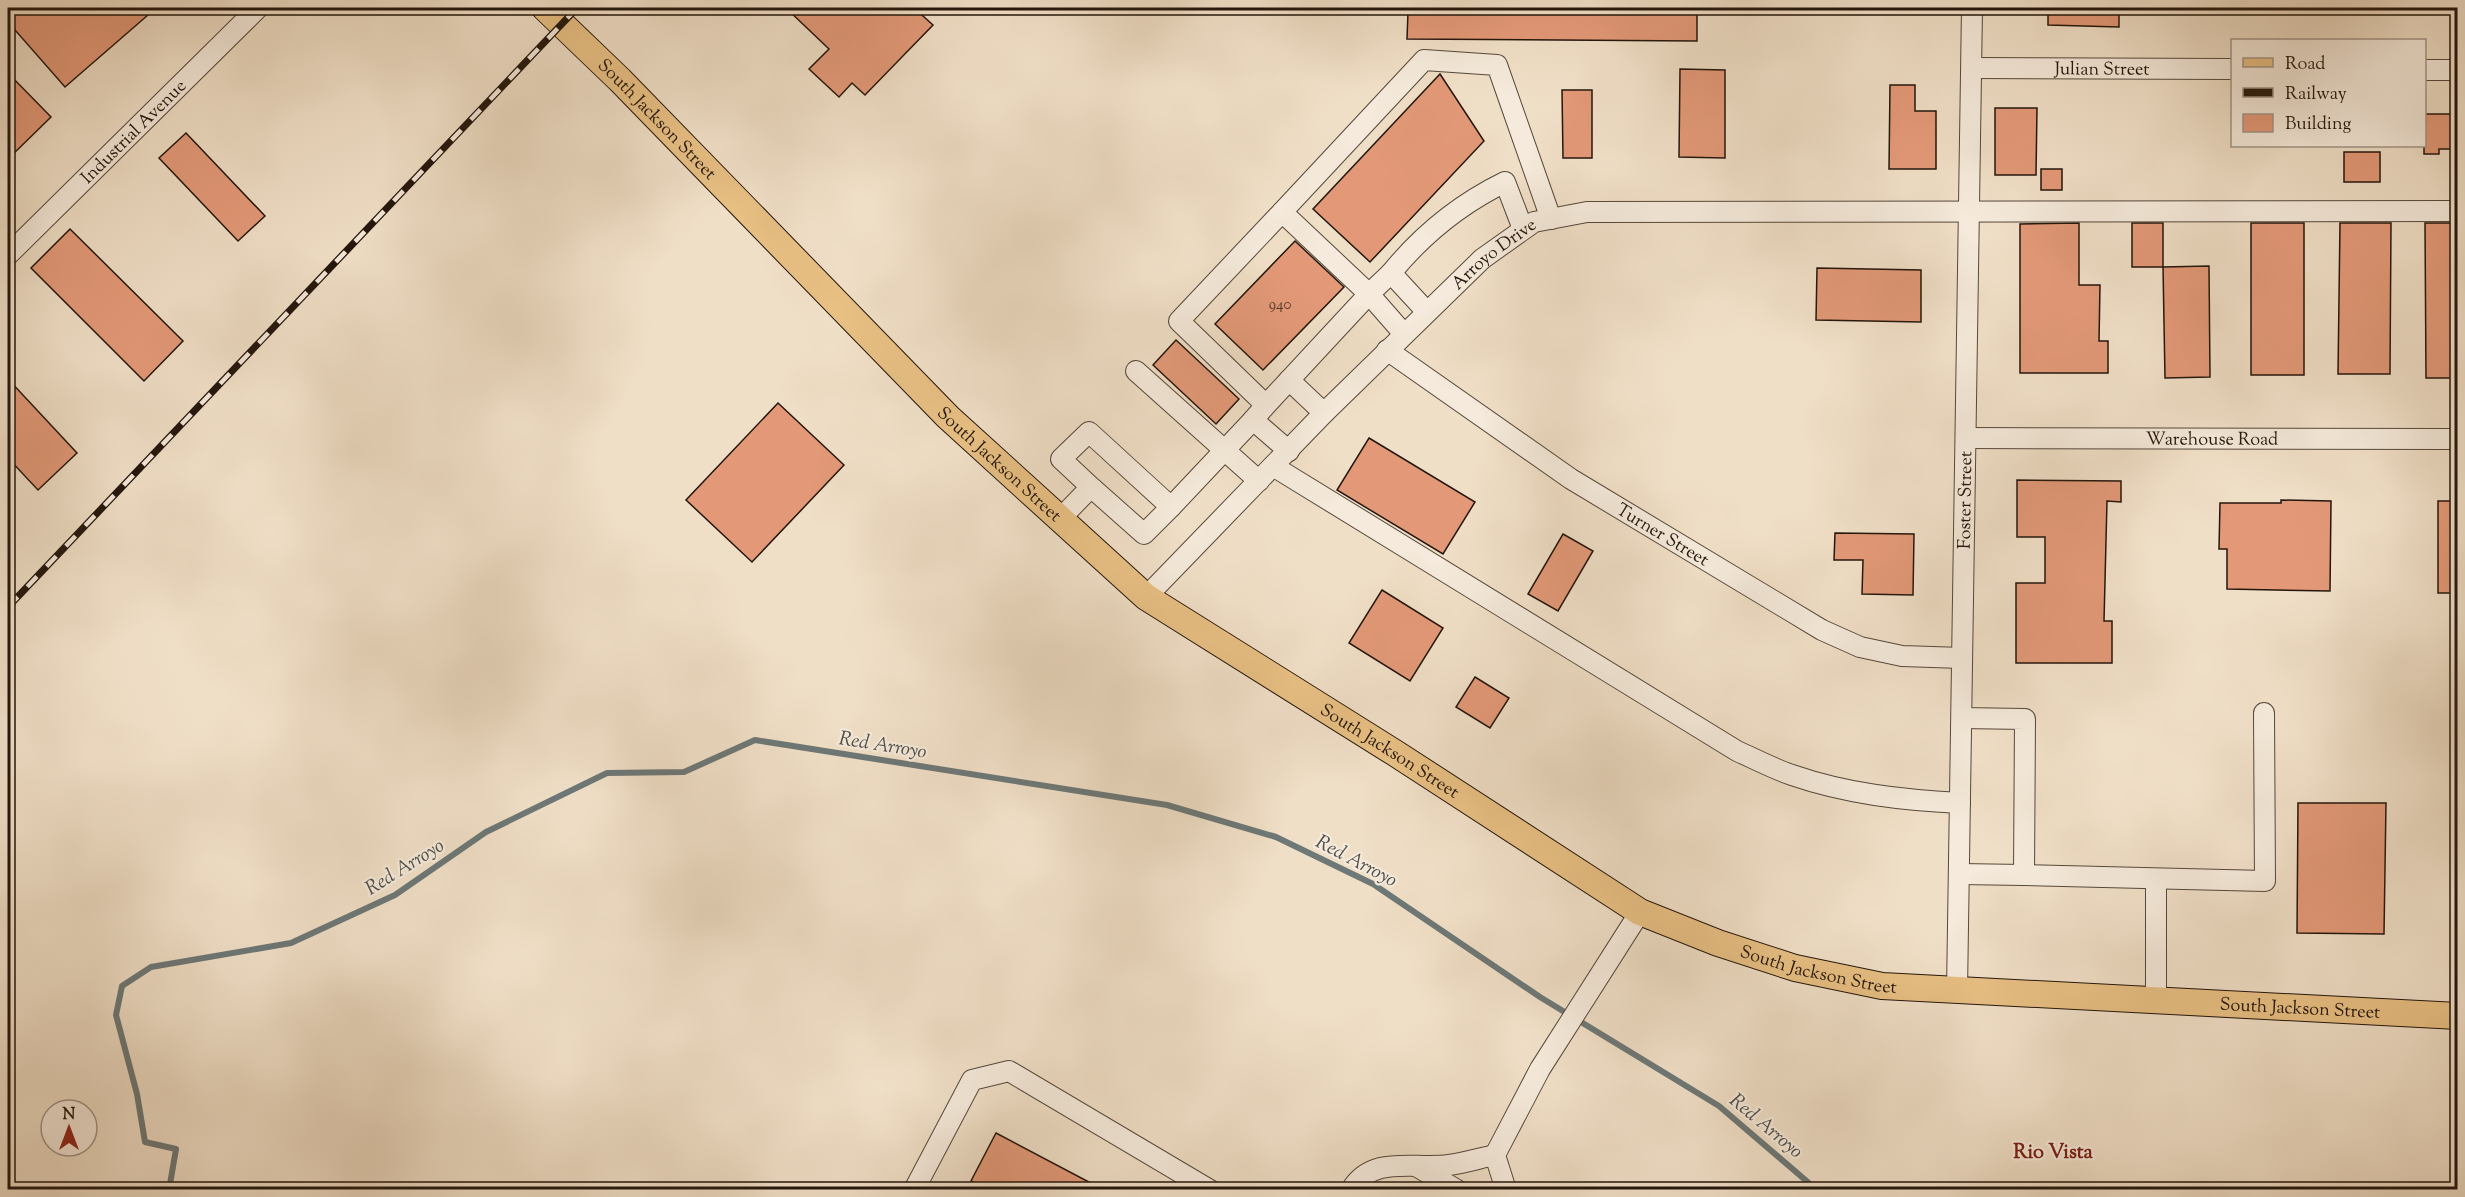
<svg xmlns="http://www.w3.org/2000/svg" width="2465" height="1197" font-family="'Sorts Mill Goudy',serif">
	<rect width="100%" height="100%" fill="#f0dfc7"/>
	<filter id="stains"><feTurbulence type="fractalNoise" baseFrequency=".00333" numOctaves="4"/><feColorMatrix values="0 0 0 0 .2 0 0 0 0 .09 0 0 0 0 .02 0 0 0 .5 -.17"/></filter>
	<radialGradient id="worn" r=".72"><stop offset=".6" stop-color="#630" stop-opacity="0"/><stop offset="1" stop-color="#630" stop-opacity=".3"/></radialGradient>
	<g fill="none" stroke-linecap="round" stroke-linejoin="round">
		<path stroke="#6d7877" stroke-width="6" d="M169 1190 176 1149 145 1142 137 1094 116 1015 122 986 151 967 291 943 395 895 486 832 607 773 684 772 755 740 1167 805 1276 837 1373 884 1540 997 1719 1106 1817 1190"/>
	</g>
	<g fill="#e39978" stroke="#23160c" stroke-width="1.5">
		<path d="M8 8H156L65 87 8 22Z"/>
		<path d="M786 8H914L933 25 865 95 852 83 839 97 809 69 829 49Z"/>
		<path d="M2048 8H2119V27L2048 25Z"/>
		<path d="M1408 12 1697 14V41L1407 39Z"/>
		<path d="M1680 69 1725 70V158L1679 157Z"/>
		<path d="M8 73 51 117 8 159Z"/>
		<path d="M1440 74 1484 141 1370 262 1313 209Z"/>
		<path d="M1890 85H1915V111H1936V169H1889Z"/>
		<path d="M1562 90H1592V158H1563Z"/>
		<path d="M1995 108H2037L2036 175H1995Z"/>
		<path d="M2424 114H2457V149H2439V154H2424Z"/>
		<path d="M186 133 265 216 238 241 159 158Z"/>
		<rect x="2344" y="152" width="36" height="30"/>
		<rect x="2041" y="169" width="21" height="21"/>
		<path d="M2079 223V285H2100L2099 341H2108V373H2020V224Z"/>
		<rect x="2132" y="223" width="31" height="44"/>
		<rect x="2251" y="223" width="53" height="152"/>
		<path d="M2340 223H2391L2390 374H2338Z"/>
		<path d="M2425 223H2457V378H2426Z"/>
		<path d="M70 229 183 341 144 381 31 268Z"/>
		<path d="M1295 241 1344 287 1263 370 1215 324Z"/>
		<path d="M2209 266 2210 377 2165 378 2163 267Z"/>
		<path d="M1817 268 1921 270V322L1816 320Z"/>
		<path d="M1176 340 1239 399 1216 424 1153 365Z"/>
		<path d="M8 379 77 453 38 490 8 458Z"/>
		<path d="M778 403 844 465 752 562 686 500Z"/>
		<path d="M1369 438 1475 502 1443 554 1337 490Z"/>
		<path d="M2017 480 2121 481V502L2107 501 2104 621H2112V663H2016V583H2045V537H2017Z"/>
		<path d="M2281 500 2331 501 2330 591 2227 589V549H2219L2220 503H2281Z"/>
		<rect x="2438" y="501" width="19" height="92"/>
		<path d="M1835 533 1914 534 1913 595 1862 594 1863 560H1834Z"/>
		<path d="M1563 534 1593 551 1558 611 1528 594Z"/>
		<path d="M1382 590 1443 628 1410 681 1349 643Z"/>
		<path d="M1475 677 1509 698 1490 728 1456 707Z"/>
		<path d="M2298 803H2386L2384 934 2297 933Z"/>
		<path d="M996 1133 1104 1190H988L971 1181Z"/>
	</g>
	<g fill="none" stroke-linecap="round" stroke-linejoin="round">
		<defs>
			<g id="minor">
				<path id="s1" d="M1972 68 2232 69"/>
				<path d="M2424 70H2458"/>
				<path d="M1282 212 1424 60 1497 65 1551 219"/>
				<path id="s2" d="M8 255 258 8"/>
				<path d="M1391 273 1369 294 1404 334"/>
				<path d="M1427 312 1391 273C1422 235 1460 204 1505 182L1523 229"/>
				<path id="s3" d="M1387 350 1571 479 1822 630 1860 647 1902 656 1962 658"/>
				<path d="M1136 371 1259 481"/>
				<path d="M1289 380 1324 413"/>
				<path d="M1253 420 1266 405 1179 321 1282 212 1369 294 1266 405"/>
				<path id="s4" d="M1966 438 2458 439"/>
				<path d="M1273 466 1737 751C1755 759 1774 769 1792 775 1847 794 1903 800 1960 803"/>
				<path d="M1171 507 1253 420 1289 451"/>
				<path d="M1060 519 1091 487 1061 459 1089 432 1171 507 1144 534 1091 487"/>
				<path id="s5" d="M1146 597 1324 413 1482 259 1534 222 1587 212 2458 211"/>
				<path d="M1959 874 2024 875 2025 719 1962 718"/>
				<path d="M2024 875 2265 881 2264 713"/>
				<path id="s6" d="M1957 992 1972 8"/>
				<path d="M2156 1000V879"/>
				<path d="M1416 1166 1457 1190"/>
				<path d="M914 1190 972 1080 1009 1071 1210 1190"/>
				<path d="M1351 1190C1373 1154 1414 1170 1449 1165 1465 1163 1480 1158 1495 1155"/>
				<path d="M1506 1190 1495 1155 1540 1069 1640 912"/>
			</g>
			<g id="major">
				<path id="s7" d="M545 8 620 80 948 417 1146 597 1395 753 1640 912 1718 943 1795 968 1882 986 2458 1016"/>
			</g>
		</defs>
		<use href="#minor" stroke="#56483b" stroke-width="22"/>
		<use href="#major" stroke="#23160c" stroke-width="28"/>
		<use href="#minor" stroke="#f5eadb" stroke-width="20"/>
		<use href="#major" stroke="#e8c084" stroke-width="26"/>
		<defs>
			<path id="rail" d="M8 607 577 8"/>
		</defs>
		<use href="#rail" stroke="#23160c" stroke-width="7"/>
		<use href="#rail" stroke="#f5eadb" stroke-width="4.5" stroke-dasharray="14" stroke-linecap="butt"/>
	</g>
	<g text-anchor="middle" stroke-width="4.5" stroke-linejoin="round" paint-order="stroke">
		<g font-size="15" fill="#533727">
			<text x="1280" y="309">940</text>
		</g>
		<g font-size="18" fill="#23160c" stroke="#f5eadb">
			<text dy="6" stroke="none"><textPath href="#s1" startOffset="130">Julian Street</textPath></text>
			<text dy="6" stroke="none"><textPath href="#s7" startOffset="158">South Jackson Street</textPath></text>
			<text dy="6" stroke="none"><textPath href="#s2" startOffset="176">Industrial Avenue</textPath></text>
			<text dy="6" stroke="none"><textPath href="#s5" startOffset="489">Arroyo Drive</textPath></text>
			<text dy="6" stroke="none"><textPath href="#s4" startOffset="246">Warehouse Road</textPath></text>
			<text dy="6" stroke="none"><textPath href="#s7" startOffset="644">South Jackson Street</textPath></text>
			<text dy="6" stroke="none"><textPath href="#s6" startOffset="492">Foster Street</textPath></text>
			<text dy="6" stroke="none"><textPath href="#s3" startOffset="332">Turner Street</textPath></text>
			<text dy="6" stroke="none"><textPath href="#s7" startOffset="1130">South Jackson Street</textPath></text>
			<text dy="6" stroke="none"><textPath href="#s7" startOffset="1616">South Jackson Street</textPath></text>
			<text dy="6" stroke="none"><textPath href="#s7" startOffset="2100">South Jackson Street</textPath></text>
		</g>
		<g font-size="20" font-style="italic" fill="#4e4f4b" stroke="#f5eadb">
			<text transform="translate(883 744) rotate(9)" y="7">Red Arroyo</text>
			<text transform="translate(1357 860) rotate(28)" y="7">Red Arroyo</text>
			<text transform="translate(404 866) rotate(-32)" y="7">Red Arroyo</text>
			<text transform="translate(1767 1125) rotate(40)" y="7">Red Arroyo</text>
		</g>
		<g font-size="20" font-weight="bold" fill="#7a1f14" stroke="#f5eadb">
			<text x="2053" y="1158">Rio Vista</text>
		</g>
	</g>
	<rect width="2465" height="1197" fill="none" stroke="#f0dfc7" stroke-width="30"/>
	<rect x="9" y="9" width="2447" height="1179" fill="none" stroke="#23160c" stroke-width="3"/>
	<rect x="15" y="15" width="2435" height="1167" fill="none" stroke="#23160c" stroke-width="1.5"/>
	<rect x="2231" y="39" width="195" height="108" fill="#f5eadb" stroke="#a19588" stroke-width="1.5"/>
	<rect x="2243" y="58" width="30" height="9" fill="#e8c084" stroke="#a19588" stroke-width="1.5"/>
	<text x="2285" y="69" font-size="18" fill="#23160c">Road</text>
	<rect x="2243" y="88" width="30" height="9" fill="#23160c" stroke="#a19588" stroke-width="1.5"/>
	<text x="2285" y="99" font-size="18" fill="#23160c">Railway</text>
	<rect x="2243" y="114" width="30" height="18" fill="#e39978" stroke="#a19588" stroke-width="1.5"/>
	<text x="2285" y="129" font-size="18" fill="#23160c">Building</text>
	<g transform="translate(69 1128)"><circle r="28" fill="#f5eadb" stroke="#a19588" stroke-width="1.5"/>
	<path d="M0-4.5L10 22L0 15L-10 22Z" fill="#8f2418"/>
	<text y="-9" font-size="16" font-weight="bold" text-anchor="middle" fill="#23160c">N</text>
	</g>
	<rect width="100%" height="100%" filter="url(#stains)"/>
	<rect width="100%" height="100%" fill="url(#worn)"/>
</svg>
